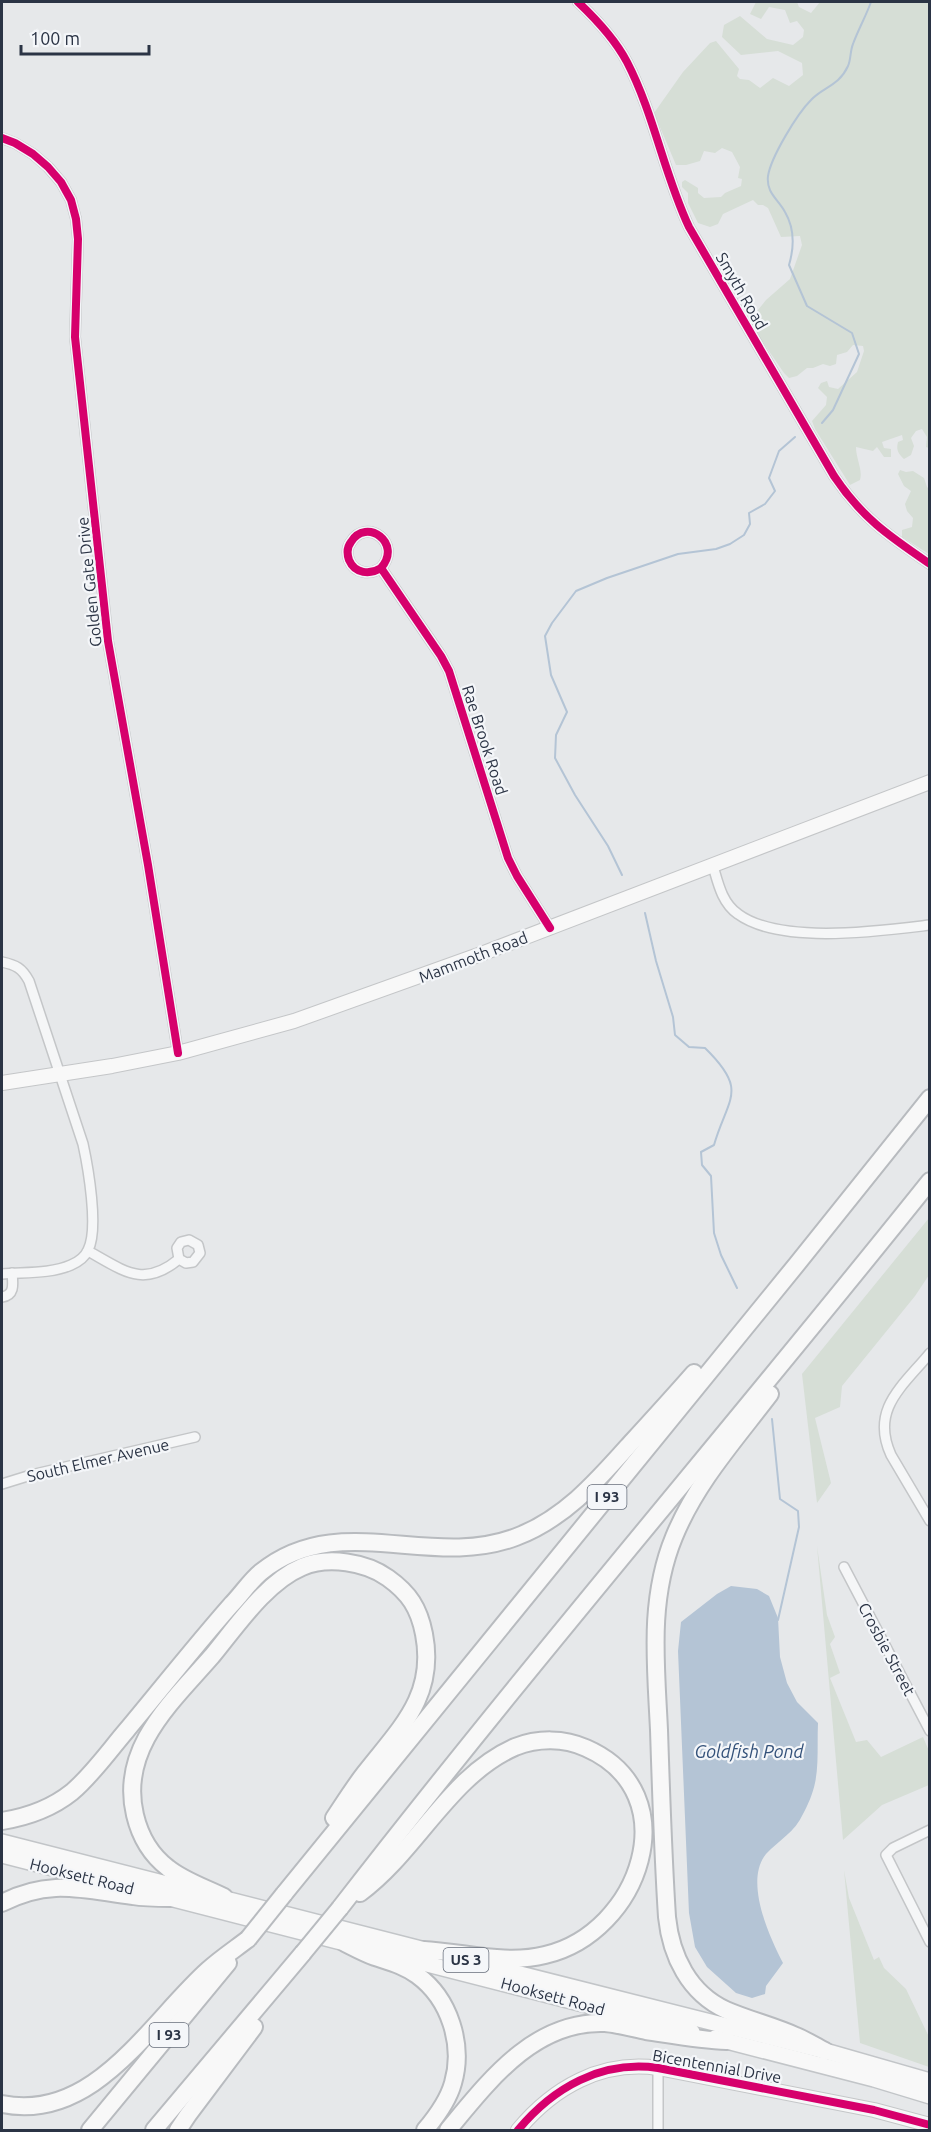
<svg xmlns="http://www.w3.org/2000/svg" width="931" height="2132" font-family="Ubuntu,sans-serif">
	<rect width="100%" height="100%" fill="#e6e8ea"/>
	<g fill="#d6ded6">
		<path d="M756 2H797L799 7 811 13 820 2H929V448L926 447 927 437 922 429 916 431 911 438 914 446 911 455 904 459C898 453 896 450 898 442L903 440 902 435 882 442 884 448 891 449V457H884L877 447 873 451 856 447C856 459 863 470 860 480L850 485 815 429 812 421 826 405 827 397 818 388 821 383 827 381 829 387 838 389 857 372 864 351 863 346 853 345 847 352 837 355 836 364 830 366 823 364 813 368H807L797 376 789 378 784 373 751 325 754 315 766 300 790 279 802 245 800 236 781 237 768 208 763 205H758L753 200 723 214 718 224 710 227 698 223 688 203V193L682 187V182L685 180 698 188V193L704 198 721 197 725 193 741 186 742 179 738 178 740 167 732 152 722 148 715 153 704 151 700 161 686 165H676L654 113 683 72 710 43 716 41 739 69 737 76 740 79 749 80 760 88 773 78 789 86 803 75 802 63 778 51 741 55 722 37 724 25 740 16 767 39 793 45 803 37 804 30 797 21 790 23 785 10 769 7 761 19 750 14Z"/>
		<path d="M900 470 906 472 913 471 924 478 927 487 929 489V554L902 537V530L912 527 913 518 907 511 905 504 911 491 904 486 898 474Z"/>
		<path d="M929 1218V1275L915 1296 842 1386 840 1407 815 1418 831 1483 817 1503 802 1374Z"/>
		<path d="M817 1546 827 1615 835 1637 830 1644 840 1673 830 1678 856 1742 867 1740 881 1757 923 1737 929 1751V1785L882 1805 843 1840Z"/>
		<path d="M844 1870 849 1898 874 1960 879 1957 884 1968 906 1989 929 2037V2067L860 2043Z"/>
	</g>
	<path fill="#b4c4d5" d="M731 1586 757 1589 769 1596 778 1618 780 1657 787 1683 797 1702 818 1723C817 1742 819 1765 815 1783 813 1793 808 1805 803 1814 795 1832 779 1840 766 1854 744 1881 769 1936 783 1963L766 1986 765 1994 752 1998 736 1993 707 1967 695 1947 689 1913 678 1651 681 1622 717 1594Z"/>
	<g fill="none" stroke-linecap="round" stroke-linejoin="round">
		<g stroke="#b4c4d5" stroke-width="2">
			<path d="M822 423 833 410 859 354 852 333 807 306 789 265C794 248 795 229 785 212 778 199 766 193 768 176 771 157 797 114 811 100 823 87 839 86 848 66 851 60 850 51 853 44 858 30 866 16 871 2"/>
			<path d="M622 875 608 846 575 795 555 758 556 735 567 712 551 675 545 636 552 623 576 591 607 578 678 554 716 549 730 544 744 535 750 524 749 513 765 504 775 491 769 478 779 451 795 437"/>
			<path d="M645 913 656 961 673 1017 675 1035 689 1047 705 1048C749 1091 728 1097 714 1145L701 1152 702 1165 711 1176 714 1233 721 1255 737 1288"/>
			<path d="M772 1419 780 1499 798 1511 799 1527 778 1620"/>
		</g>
		<defs>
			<g id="street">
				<path d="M578 2C597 20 615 39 627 62 654 114 664 174 689 227L834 476C862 518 889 536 930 564"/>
				<path d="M2 138 15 143 33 154 48 167 61 182 71 200 76 219 78 239 75 337 108 641 148 865 178 1053"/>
				<path d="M381 568C403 543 366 517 351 542 347 547 347 554 349 560 355 574 370 575 381 568L441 656 449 671 508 858 517 876 550 928"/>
				<path d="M713 866C718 883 722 903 738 914 780 945 880 931 930 925"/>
				<path d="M2 962C16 965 22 968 29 981L83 1144C88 1167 99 1229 88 1250 85 1257 78 1262 71 1265 51 1274 23 1272 2 1274"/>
				<path d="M88 1251C123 1270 143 1289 179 1259L186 1263 193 1262 200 1253 198 1245 189 1240 181 1242 177 1248 179 1259"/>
				<path d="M2 1297C15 1295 13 1284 12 1273"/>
				<path d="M930 1353C903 1386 870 1409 891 1455L930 1521"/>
				<path d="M2 1484 31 1475 195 1437"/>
				<path d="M844 1567 930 1731"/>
				<path d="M930 1830 893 1848 886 1855 930 1942"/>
				<path d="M658 2068V2130"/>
			</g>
			<g id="secondary">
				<path d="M2 1083 112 1066 178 1053 294 1021 481 954 930 782"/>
				<path d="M518 2130C553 2088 601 2060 658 2068L874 2110 930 2125"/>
			</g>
			<g id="primary">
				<path d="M2 1842 433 1952"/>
				<path d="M2 1855 692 2032"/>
				<path d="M465 1960 825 2051 930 2081"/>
				<path d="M715 2038 874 2079 930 2096"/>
			</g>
			<g id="highway">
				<path d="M770 1394C735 1440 696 1483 674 1537 648 1600 656 1665 659 1730 661 1793 663 1855 667 1917 671 1956 689 1993 726 2010 749 2020 774 2026 796 2036 806 2040 815 2046 825 2051"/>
				<path d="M2 1821C27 1817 52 1808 72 1792 92 1775 109 1751 126 1731 161 1689 195 1646 231 1605 241 1595 250 1581 261 1572 339 1509 429 1570 516 1537 564 1519 597 1481 630 1444 652 1420 673 1397 694 1373"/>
				<path d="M360 1893C417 1851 449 1776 515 1747 538 1738 564 1738 586 1748 689 1793 640 1933 545 1955 505 1965 464 1952 423 1950"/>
				<path d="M284 1894 797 1264 930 1098"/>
				<path d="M224 1897C206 1888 184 1881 168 1868 151 1855 140 1836 135 1815 119 1748 172 1702 212 1656 236 1627 266 1582 302 1567 328 1556 366 1562 388 1578 409 1593 419 1608 424 1634 436 1696 400 1728 365 1773 354 1787 344 1803 334 1818"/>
				<path d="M2 1903C50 1878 83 1890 133 1896 145 1898 158 1898 171 1898"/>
				<path d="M340 1908C531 1661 735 1425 930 1181"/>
				<path d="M345 1943C355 1948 364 1953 375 1957 390 1962 403 1965 417 1975 450 1999 464 2045 453 2083 448 2101 436 2117 425 2130"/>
				<path d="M2 2104C94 2123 150 2022 208 1970 220 1959 235 1949 248 1939"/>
				<path d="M90 2130 228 1963"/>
				<path d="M154 2130 303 1953"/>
				<path d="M178 2130 188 2115 254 2027"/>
				<path d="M448 2130C488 2082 534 2020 605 2023 618 2024 632 2028 646 2031 673 2035 699 2040 727 2041"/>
			</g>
		</defs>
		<use href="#street" stroke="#c4c6c8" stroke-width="12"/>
		<use href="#secondary" stroke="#c4c6c8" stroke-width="16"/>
		<use href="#primary" stroke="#c2c5c8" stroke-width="18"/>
		<use href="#highway" stroke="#b8bbbf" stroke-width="20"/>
		<use href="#street" stroke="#f5f6f7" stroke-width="9"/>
		<use href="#secondary" stroke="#f8f8f8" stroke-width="14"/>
		<use href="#primary" stroke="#f8f8f8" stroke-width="15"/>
		<use href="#highway" stroke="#f8f8f8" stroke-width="16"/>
		<defs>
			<g id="highway-bridge">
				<path d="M248 1939 284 1894"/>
				<path d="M303 1953 340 1908"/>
			</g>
		</defs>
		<use href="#highway-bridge" stroke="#b8bbbf" stroke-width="20" stroke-linecap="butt"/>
		<use href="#highway-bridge" stroke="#f8f8f8" stroke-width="16"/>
		<defs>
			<g id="cycleway">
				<path d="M578 2C597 20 615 39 627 62 654 114 664 174 689 227L834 476C862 518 889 536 930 564"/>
				<path d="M2 138 15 143 33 154 48 167 61 182 71 200 76 219 78 239 75 337 108 641 148 865 178 1053"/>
				<path d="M381 568C403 543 366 517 351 542 347 547 347 554 349 560 355 574 370 575 381 568L441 656 449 671 508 858 517 876 550 928"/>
				<path d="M518 2130C553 2088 601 2060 658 2068L874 2110 930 2125"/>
			</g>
		</defs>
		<use href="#cycleway" stroke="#f4f6f9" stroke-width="11"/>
		<use href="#cycleway" stroke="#d6006c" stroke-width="8"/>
	</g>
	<g text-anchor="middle" stroke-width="4.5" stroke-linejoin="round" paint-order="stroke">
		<g fill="#f4f6f9" stroke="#676e7b" stroke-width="1.5">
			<rect x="587.5" y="1485" width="39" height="24" rx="4.5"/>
			<rect x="443.5" y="1948" width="45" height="24" rx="4.5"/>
			<rect x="149.5" y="2023" width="39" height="24" rx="4.5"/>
		</g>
		<g font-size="15" font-weight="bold" fill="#2b3445">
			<text x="607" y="1502">I 93</text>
			<text x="466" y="1965">US 3</text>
			<text x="169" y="2040">I 93</text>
		</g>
		<g font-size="16" fill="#2b3445" stroke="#f4f6f9">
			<text transform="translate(742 291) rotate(60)" y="6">Smyth Road</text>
			<text transform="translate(89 582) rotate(-96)" y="6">Golden Gate Drive</text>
			<text transform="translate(485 740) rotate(72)" y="6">Rae Brook Road</text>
			<text transform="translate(473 957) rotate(-21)" y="6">Mammoth Road</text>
			<text transform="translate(98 1460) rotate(-13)" y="6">South Elmer Avenue</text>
			<text transform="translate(887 1649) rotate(62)" y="6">Crosbie Street</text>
			<text transform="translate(82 1876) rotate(14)" y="6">Hooksett Road</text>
			<text transform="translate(553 1996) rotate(15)" y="6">Hooksett Road</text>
			<text transform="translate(717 2066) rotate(10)" y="6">Bicentennial Drive</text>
		</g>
		<g font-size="18" font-style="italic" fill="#34527a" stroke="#f4f6f9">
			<text x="749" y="1758">Goldfish Pond</text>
		</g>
	</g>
	<rect width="931" height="2132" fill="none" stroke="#2b3445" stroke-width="6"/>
	<path d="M21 45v9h128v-9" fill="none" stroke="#2b3445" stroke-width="3"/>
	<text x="30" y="45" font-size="18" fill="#2b3445" stroke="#f4f6f9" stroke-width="4.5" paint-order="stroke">100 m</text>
</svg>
